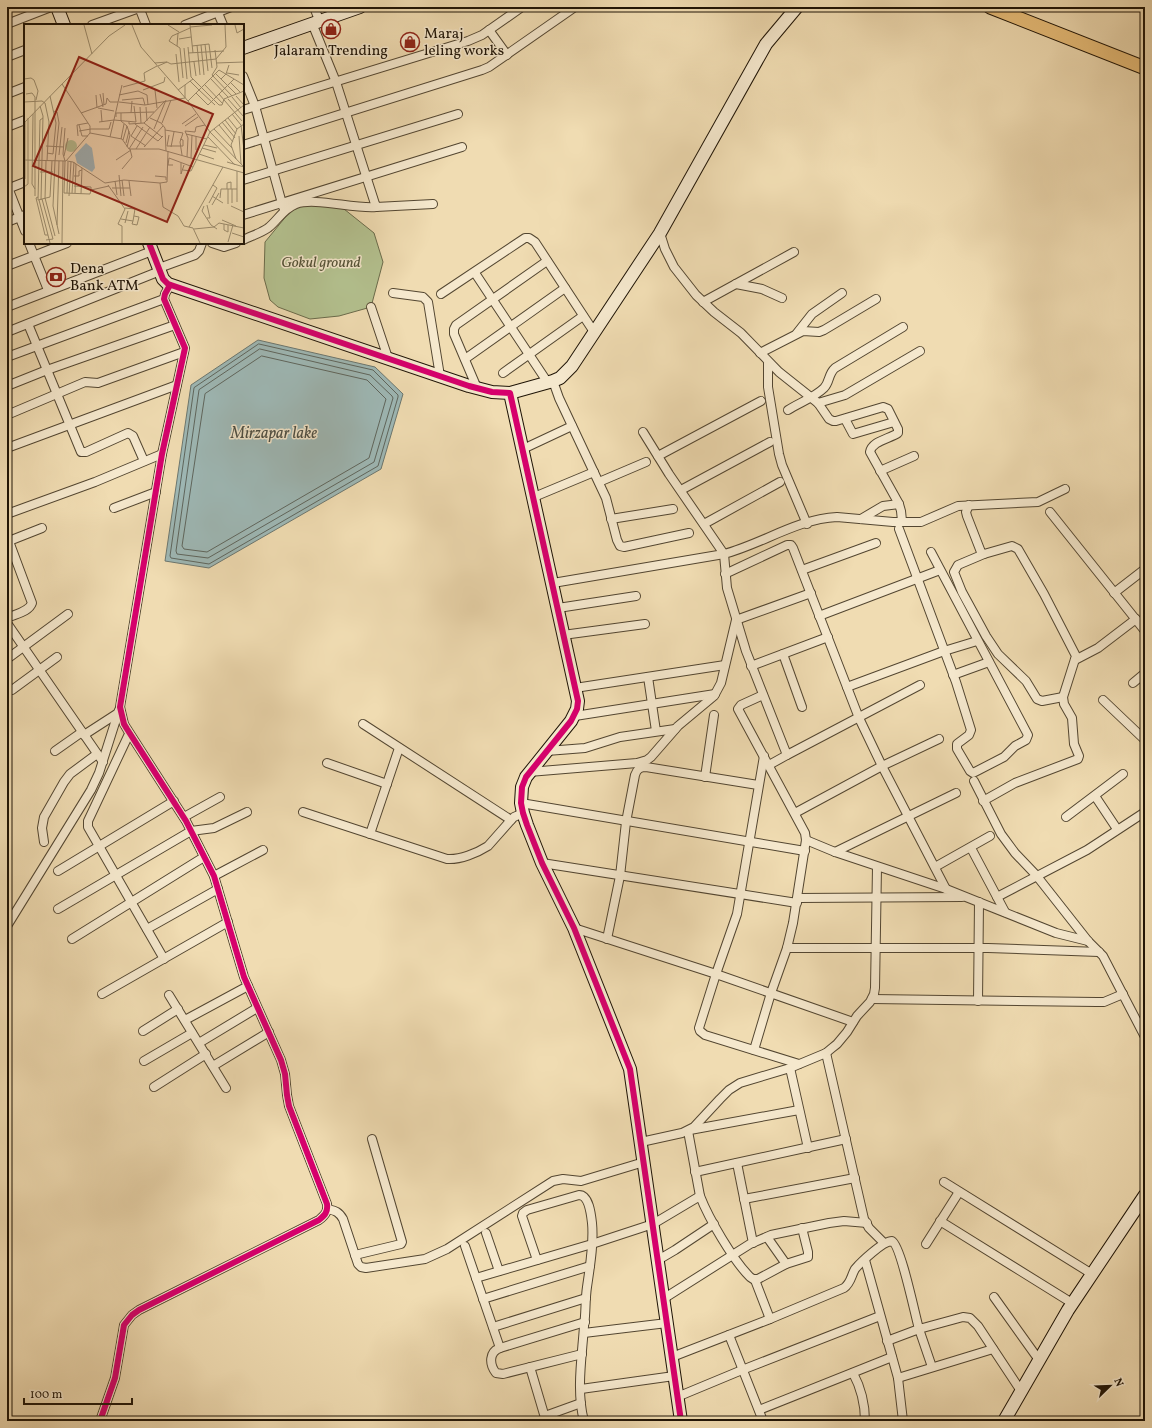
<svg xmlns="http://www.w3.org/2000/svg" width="1152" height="1428" font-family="Vollkorn,serif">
	<rect width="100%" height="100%" fill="#f0dcb2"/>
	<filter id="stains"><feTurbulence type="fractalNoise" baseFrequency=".005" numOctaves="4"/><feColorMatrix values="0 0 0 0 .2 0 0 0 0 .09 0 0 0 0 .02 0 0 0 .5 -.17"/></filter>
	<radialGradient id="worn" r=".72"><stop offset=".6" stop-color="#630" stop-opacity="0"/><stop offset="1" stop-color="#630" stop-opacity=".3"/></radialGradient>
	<path fill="#b4c290" stroke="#6a6b4b" d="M297 203 339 205 374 233 383 262 371 307 339 316 310 319 278 307 270 300 264 278 265 242Z"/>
	<path fill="#9eb9b7" stroke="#6b7770" d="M258 340 375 367 403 394 381 469 209 568 165 561 191 385Z"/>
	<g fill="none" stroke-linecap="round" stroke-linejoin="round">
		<g stroke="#5e665e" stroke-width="1">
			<path d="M259 344 373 370 398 395V397L378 466 209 564 171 558 170 556 194 388Z"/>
			<path d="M260 349 370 375 392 396 393 398 374 462 208 558 177 554 176 551 199 390Z"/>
			<path d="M262 356 367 380 386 399 369 458 207 552 184 549 182 546 205 394Z"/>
		</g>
		<defs>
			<g id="street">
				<path d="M139 7 146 25"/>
				<path d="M314 7 319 20"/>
				<path d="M216 8 223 25"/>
				<path d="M312 23 336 82 376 207 433 204"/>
				<path d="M7 24 51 7"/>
				<path d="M92 25 142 7"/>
				<path d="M185 25 231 7"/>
				<path d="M489 30 507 55"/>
				<path d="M7 57 25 50"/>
				<path d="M243 76 255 106 283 207"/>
				<path d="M7 94 25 87"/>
				<path d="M243 110 468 41 482 35 522 7"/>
				<path d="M7 127 25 120"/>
				<path d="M243 145 482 70 489 67 575 7"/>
				<path d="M243 180 458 114"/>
				<path d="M7 185 25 231"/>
				<path d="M7 189 25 182"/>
				<path d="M243 215 462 147"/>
				<path d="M7 222 25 215"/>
				<path d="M660 233 665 249 674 267 696 295 714 312 741 333 779 372 818 403 829 419 833 421H836L883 407 888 409 898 429V433C889 439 872 441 870 452L899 504 901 511 902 521"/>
				<path d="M243 240C251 236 261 233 268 228 278 220 283 209 296 204 314 197 353 209 376 207"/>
				<path d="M29 243 48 290"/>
				<path d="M212 243 224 247 236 243"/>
				<path d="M7 266 67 243"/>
				<path d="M159 268 195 255 199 251 202 243"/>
				<path d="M475 273 548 383"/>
				<path d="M736 284 762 289 782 298"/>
				<path d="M393 293 423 297 428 302 440 376"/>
				<path d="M441 294 525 238H529L535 242 594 332"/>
				<path d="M703 302 794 252"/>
				<path d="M7 307 152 251"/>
				<path d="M371 307 388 358"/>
				<path d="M28 324 81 452H86L128 433 133 436 144 461"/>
				<path d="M7 332 160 271"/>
				<path d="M797 333 812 314 842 293"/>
				<path d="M760 353 803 331 819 332 824 330 876 299"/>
				<path d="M7 357 164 299"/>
				<path d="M465 359 565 288"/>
				<path d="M768 363V387L779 454 782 465 807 524"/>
				<path d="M503 373 583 316"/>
				<path d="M553 381 559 398 606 498 617 540 620 546 624 547 689 533"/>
				<path d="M7 386 47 370 175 325"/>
				<path d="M477 388 454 334V329L456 325 547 261"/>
				<path d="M818 403 845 395 920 351"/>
				<path d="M788 410C799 403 815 397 824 388 830 382 828 374 835 368L903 327"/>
				<path d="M7 415 85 382 98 383 184 352"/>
				<path d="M845 419 853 434 894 422"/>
				<path d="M643 432 669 474 724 554 727 588 746 651 787 755 920 685"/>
				<path d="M7 448 177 385"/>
				<path d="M523 449 572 426"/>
				<path d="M658 456 761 401"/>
				<path d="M880 471 914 456"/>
				<path d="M599 482 646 462"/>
				<path d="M681 490 770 442"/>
				<path d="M534 497 594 472"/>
				<path d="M969 505 966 512 967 516 981 552 984 554 1012 546 1018 549 1044 594 1076 656 1063 697 1064 704 1072 718 1074 744 1079 756 1078 759 1015 783 983 801"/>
				<path d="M114 508 156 492"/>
				<path d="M1050 512 1145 631"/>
				<path d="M7 514 95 482 162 454"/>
				<path d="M611 519 673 509"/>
				<path d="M861 519 883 506 899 504"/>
				<path d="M704 524 780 482"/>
				<path d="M899 529 956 682 971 730 969 735 957 744V749L970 771 973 773 1004 757 1015 746 1026 740 1028 735 931 552"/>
				<path d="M7 536 32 603C29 612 15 614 7 618"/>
				<path d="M9 541 42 528"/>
				<path d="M984 554 958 565 954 572 962 592 986 636 998 654 1026 681 1037 699 1042 701 1063 697"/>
				<path d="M802 570 876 543"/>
				<path d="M725 574 787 545H791L793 548 859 718 882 766 946 889"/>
				<path d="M553 583 724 554C762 544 797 519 837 517L893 522H921L958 506 1038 502 1065 489"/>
				<path d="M1114 593 1145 569"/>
				<path d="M558 608 636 596"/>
				<path d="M819 616 940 570"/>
				<path d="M7 623 103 762"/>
				<path d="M563 635 645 624"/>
				<path d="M783 654 802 707"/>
				<path d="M7 659 68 614"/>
				<path d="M1075 660 1098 648 1136 619"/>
				<path d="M751 666 828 637"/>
				<path d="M953 675 989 662"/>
				<path d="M648 677 656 731"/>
				<path d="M1133 683 1145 673"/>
				<path d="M847 687 944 651 977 641"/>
				<path d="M575 688 725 665"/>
				<path d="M12 690 57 657"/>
				<path d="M1103 700 1145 740"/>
				<path d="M575 716 715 694"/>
				<path d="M363 724 511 820"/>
				<path d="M129 734 88 821V827L164 959"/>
				<path d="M84 735 118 713"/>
				<path d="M55 751 82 732"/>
				<path d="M547 751 585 748 620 737 675 729"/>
				<path d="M764 756 737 914 716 974 699 1028 700 1031 705 1035 799 1064"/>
				<path d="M327 763 387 784"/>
				<path d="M769 765 787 755"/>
				<path d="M529 772 637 763 647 760 651 757 678 726 714 696 721 683 736 620 811 593"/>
				<path d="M705 777 714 715"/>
				<path d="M974 781 1001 834 1015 853 1036 875 1088 941 1103 956 1145 1037"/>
				<path d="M1095 796 1117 829"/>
				<path d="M521 803 805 851"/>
				<path d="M303 812 447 859C460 860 477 853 488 846L511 820 514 817 523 813"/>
				<path d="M795 813 882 766 939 739"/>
				<path d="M184 817 220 797"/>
				<path d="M1066 817 1123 774"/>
				<path d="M370 834 399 748"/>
				<path d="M806 840 835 852 946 889 1056 933 1088 941"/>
				<path d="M44 842 42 828 44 817 64 782 70 774 97 754"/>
				<path d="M971 848 1005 912"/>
				<path d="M835 852 956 793"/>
				<path d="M542 863 797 903"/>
				<path d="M935 867 990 836"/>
				<path d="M58 871 174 801"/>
				<path d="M214 876 263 850"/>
				<path d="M997 897 1087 850 1145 812"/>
				<path d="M798 898 962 897"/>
				<path d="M58 909 191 831 214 828 247 812"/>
				<path d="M7 926 91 790 99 773 119 710"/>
				<path d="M574 928 716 974 853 1022"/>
				<path d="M147 929 218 889"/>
				<path d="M72 939 204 857"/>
				<path d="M607 939 620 876 626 822 635 775C637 769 640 767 646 767L758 785"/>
				<path d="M787 948H988L1099 952"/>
				<path d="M102 994 228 922"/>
				<path d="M169 995 226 1088"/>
				<path d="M872 999 1097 1002H1104L1123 994"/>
				<path d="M978 1001 979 902"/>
				<path d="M185 1020 248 986"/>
				<path d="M143 1031 178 1009"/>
				<path d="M199 1043 257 1008"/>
				<path d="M754 1050 771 993 787 948 793 923 806 840 805 833 738 709 741 705 763 695"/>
				<path d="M826 1053 864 1219 869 1228 884 1243"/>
				<path d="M144 1061 192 1033"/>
				<path d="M213 1066 269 1032"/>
				<path d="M790 1068 808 1148"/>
				<path d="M154 1087 206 1054"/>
				<path d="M690 1130 799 1110"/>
				<path d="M688 1131 700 1196C709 1219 733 1260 750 1277L753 1279H758L786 1264 808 1257V1252L802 1228"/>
				<path d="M641 1142 682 1133 694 1127 720 1099 729 1090 740 1083 790 1068 826 1053 832 1048 837 1044 847 1032 857 1016 870 1002 874 994 875 988 877 867"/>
				<path d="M737 1163 753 1243"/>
				<path d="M695 1172 846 1139"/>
				<path d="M944 1182 1092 1274"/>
				<path d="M744 1199 855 1178"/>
				<path d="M328 1209C336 1211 339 1212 343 1219L358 1264 361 1267 366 1268 425 1259 447 1249 553 1181 563 1179 581 1181 644 1162"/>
				<path d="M940 1221 1072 1303"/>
				<path d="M486 1233 499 1271"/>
				<path d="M767 1237 786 1264"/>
				<path d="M926 1244 959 1192"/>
				<path d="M465 1246 500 1348"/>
				<path d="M355 1255 401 1244 402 1242 372 1139"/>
				<path d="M537 1260 522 1216 523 1213 527 1210 579 1195C589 1195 591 1214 592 1223 594 1243 590 1266 587 1287 585 1300 586 1313 584 1326 582 1357 576 1391 584 1421"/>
				<path d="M658 1260 675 1250 714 1224"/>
				<path d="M865 1260 898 1378 903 1421"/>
				<path d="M476 1278 592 1244 653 1224 700 1196"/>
				<path d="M755 1280 770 1319"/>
				<path d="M994 1297 1039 1360"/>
				<path d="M483 1299 590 1266"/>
				<path d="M663 1299 750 1244 771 1235 829 1223 844 1221 867 1223"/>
				<path d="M493 1327 586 1298"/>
				<path d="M584 1333 667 1323"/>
				<path d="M729 1335 763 1421"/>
				<path d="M887 1341 919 1329 932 1367"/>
				<path d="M582 1354 503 1374 496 1373C489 1364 489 1352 500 1348L585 1322"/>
				<path d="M672 1357 770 1319 844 1288C851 1283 851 1276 855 1269 861 1262 883 1241 892 1241 901 1246 915 1315 919 1329L963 1317 970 1318 978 1326 1021 1391"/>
				<path d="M530 1367 546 1421"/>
				<path d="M853 1373C861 1388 865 1403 865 1421"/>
				<path d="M898 1378 993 1349"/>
				<path d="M581 1389 674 1376"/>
				<path d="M677 1397 742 1370 880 1316"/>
				<path d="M759 1410 892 1357"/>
				<path d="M545 1416 581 1403"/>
				<path d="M100 1421 115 1378 124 1325 132 1315 139 1310 319 1220C325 1215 328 1212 327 1204L289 1106 287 1095 285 1074 281 1060 244 977 214 876 186 821 127 729 124 724 120 707 162 454 185 348 164 299 165 294 170 285"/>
			</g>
			<g id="secondary">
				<path d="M57 7 64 25"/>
				<path d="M243 48 360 7"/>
				<path d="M149 243 163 279 168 284 469 386 492 392 510 393 578 701 577 709 571 721 526 777 522 787 521 803 523 813 527 825 542 863 574 928 630 1069 681 1421"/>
				<path d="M510 393 553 381 560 378 572 366 660 233 766 44 797 7"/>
				<path d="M1004 1421 1068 1310 1145 1195"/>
			</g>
			<path id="primary" d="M990 7 1145 68"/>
		</defs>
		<use href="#street" stroke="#534631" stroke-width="10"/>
		<use href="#secondary" stroke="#1f1406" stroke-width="14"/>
		<use href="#primary" stroke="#1f1406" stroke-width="15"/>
		<use href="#street" stroke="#f5e8cd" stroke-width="8"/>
		<use href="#secondary" stroke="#f5e8cd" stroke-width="12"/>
		<use href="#primary" stroke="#e8be79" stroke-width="13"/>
		<defs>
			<g id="cycleway">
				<path d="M149 243 163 279 168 284 469 386 492 392 510 393 578 701 577 709 571 721 526 777 522 787 521 803 523 813 527 825 542 863 574 928 630 1069 681 1421"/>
				<path d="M100 1421 115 1378 124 1325 132 1315 139 1310 319 1220C325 1215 328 1212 327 1204L289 1106 287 1095 285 1074 281 1060 244 977 214 876 186 821 127 729 124 724 120 707 162 454 185 348 164 299 165 294 170 285"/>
			</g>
		</defs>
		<use href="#cycleway" stroke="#f5e8cd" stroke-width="8"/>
		<use href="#cycleway" stroke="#d6006c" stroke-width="6"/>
	</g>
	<defs>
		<symbol id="shop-ring" viewBox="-11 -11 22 22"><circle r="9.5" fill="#f5e8cd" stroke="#8f2418" stroke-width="1.5"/><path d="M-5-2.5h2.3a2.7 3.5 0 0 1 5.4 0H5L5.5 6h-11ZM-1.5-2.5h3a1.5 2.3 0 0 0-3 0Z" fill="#8f2418"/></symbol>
		<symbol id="bank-ring" viewBox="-11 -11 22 22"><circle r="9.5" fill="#f5e8cd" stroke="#8f2418" stroke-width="1.5"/><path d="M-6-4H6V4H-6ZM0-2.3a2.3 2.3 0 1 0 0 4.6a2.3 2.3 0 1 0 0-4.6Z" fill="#8f2418"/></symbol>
	</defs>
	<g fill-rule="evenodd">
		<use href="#shop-ring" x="320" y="18" width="22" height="22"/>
		<use href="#shop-ring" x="399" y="31" width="22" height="22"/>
		<use href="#bank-ring" x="45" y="266" width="22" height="22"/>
	</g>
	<g text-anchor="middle" stroke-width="3" stroke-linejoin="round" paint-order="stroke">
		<g font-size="15" fill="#1f1406" stroke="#f5e8cd" text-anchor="start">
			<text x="424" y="38">Maraj<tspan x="424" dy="17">leling works</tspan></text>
			<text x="331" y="55" text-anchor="middle">Jalaram Trending</text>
			<text x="70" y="273">Dena<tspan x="70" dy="17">Bank ATM</tspan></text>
		</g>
		<g font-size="15" font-style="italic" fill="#535136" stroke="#f5e8cd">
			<text x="321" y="267">Gokul ground</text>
		</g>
		<g font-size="16" font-style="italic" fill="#4b4e44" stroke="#f5e8cd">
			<text x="274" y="438">Mirzapar lake</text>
		</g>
	</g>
	<g transform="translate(24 24)">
		<rect width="220" height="220" fill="#f0dcb2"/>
		<path d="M41 122a6 6 0 1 1 12 0a6 6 0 1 1-12 0Z" fill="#b4c290"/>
		<path d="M62 119 68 124 71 144 68 148 53 139 51 131Z" fill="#9eb9b7"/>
		<path fill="none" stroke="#9c8c6d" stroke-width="1" d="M60 1 68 30M108 1 117 23 164 77 186 108 220 143M144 1 155 8M166 1 169 29M211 1 213 9 220 5M166 3 188 1M155 15 167 13M181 20 184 47M173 21 176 51M177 21 180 51M153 22 154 9M168 22 185 20 188 44M164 23 167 53 195 81H198L200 75 220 67M160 24 163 55M191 26 193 43 188 51 208 72M164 29 200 27M152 30 155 58M170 38 172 52M131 39 143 38M192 39 220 38M134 42 143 38 147 40 192 35 202 23 201 1M203 49 215 51M192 50 212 70M159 54 156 24 145 17 148 12 166 4M0 55 7 54 10 56 14 67 12 76M187 55 204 73M197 55 202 50 205 41M166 57 175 66M206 58 216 68M38 60 66 102V109M181 61 199 80M99 63 121 57 120 49 133 42M119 66 140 58 141 53M131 66 133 84M154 66 169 55M175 66 191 81M79 69 80 81M172 69 184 81 210 55M2 70 8 69 11 73V172M76 70 79 83M195 70 218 97M72 71 73 84M95 71 114 67 123 71 124 81M212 72 220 81M208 73 217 84M204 75 220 93M164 77 195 46 220 61M0 78 18 77 21 79 25 98 23 137M95 78 121 81 119 74 98 76M121 81 161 74V61M16 82 19 92 17 176M116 83 117 99M122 83 123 97M74 84 90 87M77 86 78 98M29 87 33 88 35 99 31 137M57 89 82 80 83 74 86 78H94M97 89V97L103 102 106 111 103 123M107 89 108 77M9 90 8 160 11 165M208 90 217 101 220 126M92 93V89L130 88M19 94 16 96 14 176 26 173 28 137M126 94 137 99 141 104 142 127M204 94 213 105M201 96 212 110M75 98 90 96 112 98 110 82M105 98V100L120 99 138 113M198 98 211 114M0 99 85 12 101 1M120 99 141 77M138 99 147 76M111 100 134 117 139 112M158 100 172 90M55 101 58 112H64M195 101 209 118M113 102 107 112 122 122M161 102 174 93M67 105H85L87 98M130 105 142 76M190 105 208 124M141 106 159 109M55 107 67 105M162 110 183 115M145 111 143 122H159V116L156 115M54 112 53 101 64 99M215 112 217 140M86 113 98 61M184 113 211 141M97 115 100 100M99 116 103 102M102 119 105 107M180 121 193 124M22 122 40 123M120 123 139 102M147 123 150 108M178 124 192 128M105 125 119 103M112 125 126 103M172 126V112M23 129 29 130 32 99 26 72M175 130 190 135M35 131 38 103M158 131 156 118 159 109M40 132 44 114M163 133 164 114 161 107 171 108 172 103 181 101M167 134 168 111M212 135 207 121 213 105 220 100M0 136 42 137 66 109 98 115 105 125H135L220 149M92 136 107 126M31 137 29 182 35 210M41 137 40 169 66 170 67 166 85 162M41 137 39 130 41 104M43 137 49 138 81 159 100 156 136 159 139 183 154 192 160 202 169 204 176 219M203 138 220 143M157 139V150L160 141M149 141H144L145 134 169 143 186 108 220 81M98 145 108 133 106 125M159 146 167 147 169 143M16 148H29M95 151 97 172M50 152H55V147L58 146M131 152 142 153V156M1 155V97M98 156 100 172M91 157 93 171M105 157 107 172M136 159 143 158 144 127M84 161 101 185 94 200 98 202V219M50 162 67 163V166M0 163 4 160V94M88 164H106M203 165V159L207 158V165M204 165V180M43 169 44 138M48 169 50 138M51 169 52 140M57 170 58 144M45 172 47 138M188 172 199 179M14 173 12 174 21 211H24M21 174 31 212M196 174 197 165H213M18 175 29 215 22 216M21 175 22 137M15 176 26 219M213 178V147M185 179 193 164 189 161M208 179V165M183 181 186 194H183M188 181 195 169M180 182 178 187 187 201 193 205M207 182 220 188M97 195 109 197 111 185 101 184M198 196 212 202M109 197 108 200 113 201 115 193 110 192M101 199 104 187M200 200V206L204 208V201M33 201 35 137M165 203 199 143M170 205 190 203 195 199 220 204M208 209 220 213M204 218 209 201M38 219 39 137"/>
		<path fill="#8f2418" fill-opacity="0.15" stroke="#8f2418" stroke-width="2" d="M55 33 189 90 143 198 9 142Z"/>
		<rect width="220" height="220" fill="none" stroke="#1f1406" stroke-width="2"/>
	</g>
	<rect width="1152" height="1428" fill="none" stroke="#f0dcb2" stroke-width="24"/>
	<rect x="8" y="8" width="1136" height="1412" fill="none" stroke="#1f1406" stroke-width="2"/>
	<rect x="12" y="12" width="1128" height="1404" fill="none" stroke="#1f1406"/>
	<g transform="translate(1110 1386) rotate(67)" stroke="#f5e8cd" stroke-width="3" paint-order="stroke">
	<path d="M0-3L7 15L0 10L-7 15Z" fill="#1f1406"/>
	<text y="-6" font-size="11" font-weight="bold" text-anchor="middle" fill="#1f1406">N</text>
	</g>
	<path d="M24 1398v6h108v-6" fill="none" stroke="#1f1406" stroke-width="2"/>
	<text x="30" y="1398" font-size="12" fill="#1f1406" stroke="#f5e8cd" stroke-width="3" paint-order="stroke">100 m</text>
	<rect width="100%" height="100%" filter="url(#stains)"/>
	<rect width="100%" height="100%" fill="url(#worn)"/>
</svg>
